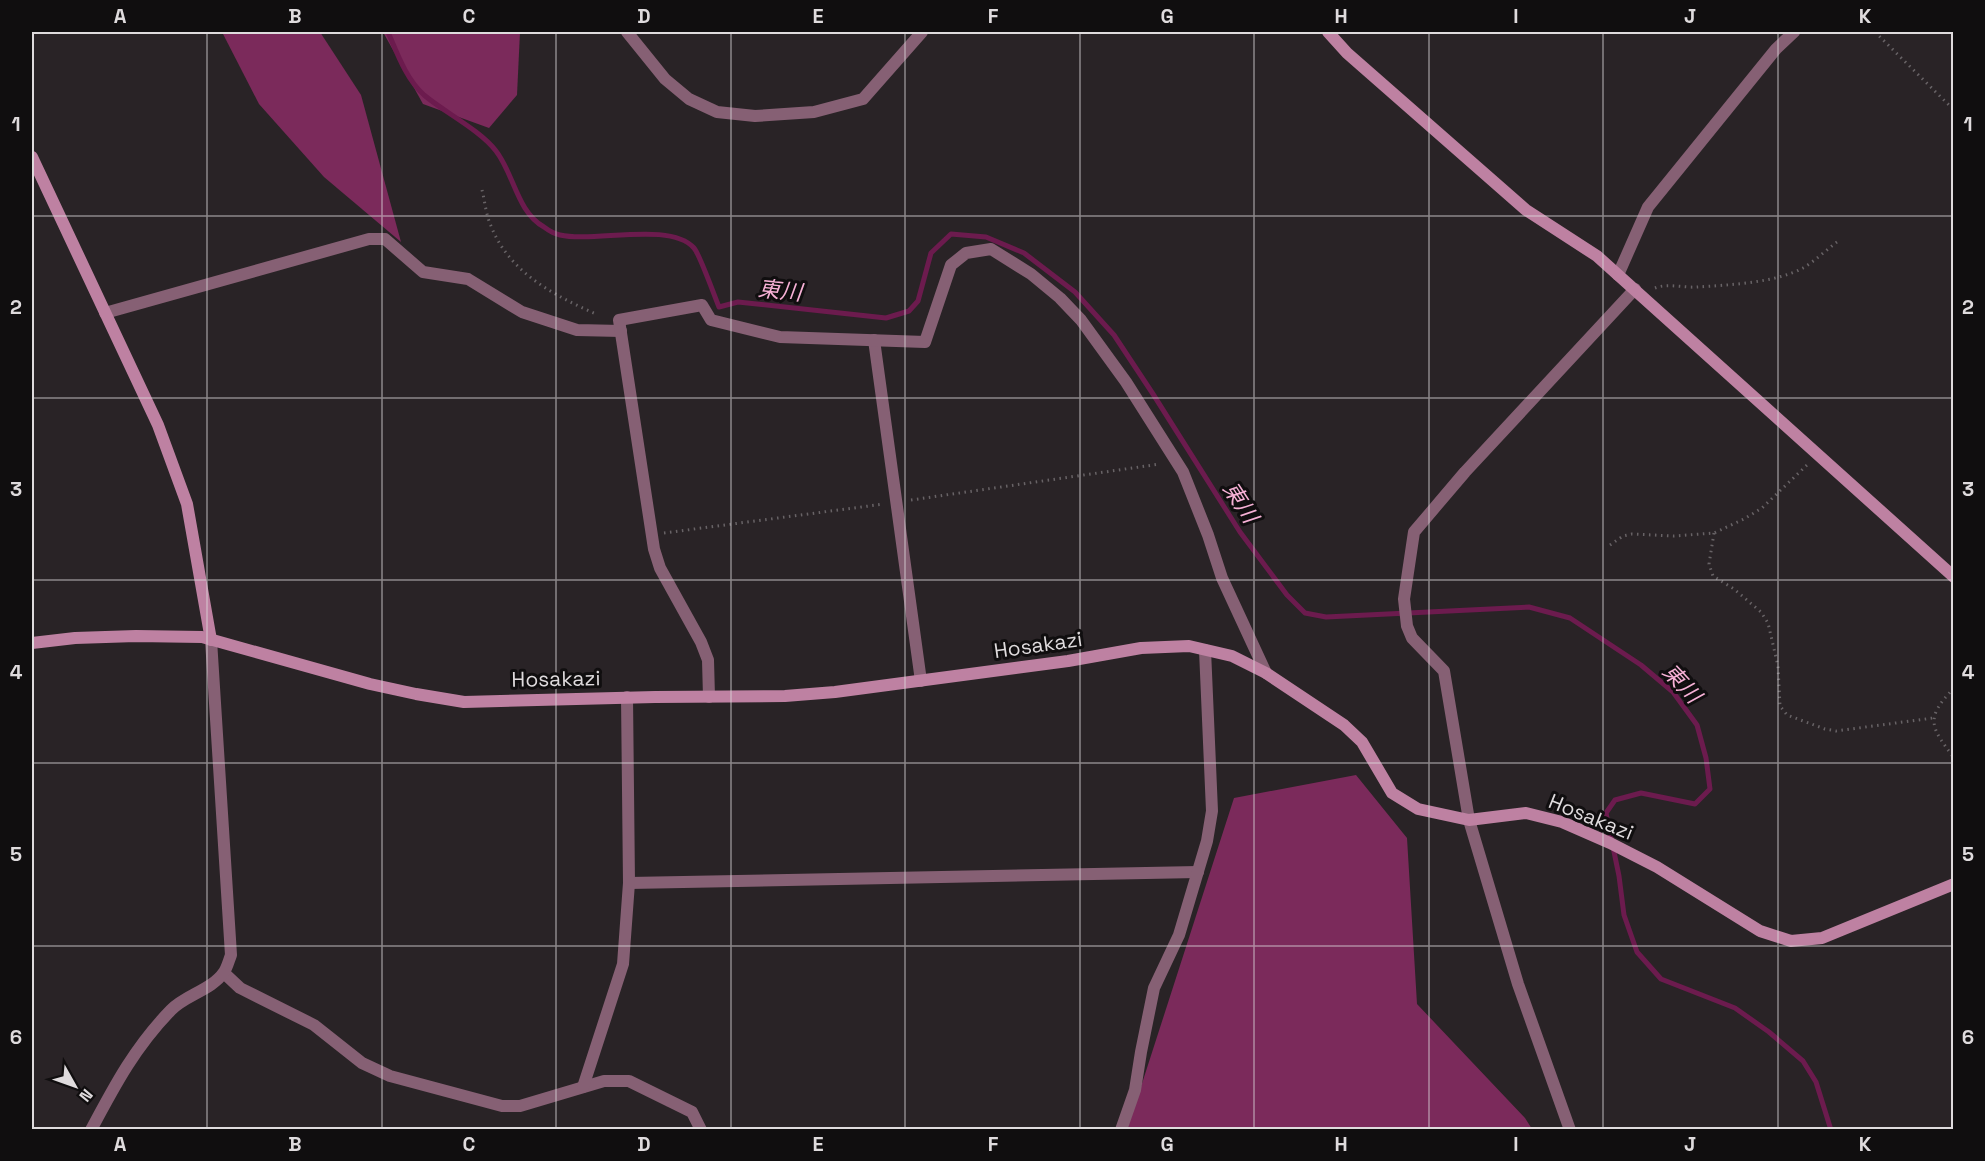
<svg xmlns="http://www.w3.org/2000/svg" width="1985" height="1161" font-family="'Space Grotesk','Noto Sans JP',sans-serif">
	<rect width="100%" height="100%" fill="#292326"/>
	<g fill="#7b2a5b">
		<path d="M222 32H320L361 95 401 242 324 177 259 104Z"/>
		<path d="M383 32H520L517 95 489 128 423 104Z"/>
		<path d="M1356 775 1407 838 1417 1004 1525 1118 1532 1129 1127 1130 1234 798Z"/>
	</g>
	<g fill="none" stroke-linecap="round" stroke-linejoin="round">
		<path stroke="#6c1b4e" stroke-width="5" d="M388 32C397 53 406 79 424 95 444 112 480 130 496 151 514 174 517 212 544 227 548 230 555 234 560 235 594 243 670 221 694 248 700 255 714 295 719 307L738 302 886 318 909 311 918 301 931 253 951 234 986 237 1024 253 1075 292 1114 335 1153 394 1240 532 1287 595 1305 613 1326 617 1529 607 1570 618 1641 665 1673 692 1697 725 1706 758 1710 789 1695 804 1641 793 1615 800 1606 813 1619 876 1624 915 1637 952 1661 979 1735 1008 1769 1032 1803 1061 1816 1082 1831 1130"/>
		<g stroke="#686366" stroke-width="3" stroke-dasharray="1.5 4.5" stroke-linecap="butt">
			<path d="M1875 32 1954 110"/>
			<path d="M482 190C485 202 486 215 491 226 509 272 553 295 596 314"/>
			<path d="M1655 288C1667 283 1684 288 1697 287 1728 285 1775 283 1803 268 1815 261 1826 250 1837 242"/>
			<path d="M911 500 1160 464"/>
			<path d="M664 533 884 504"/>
			<path d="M1714 533 1709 564 1713 576 1734 589 1761 612 1768 623 1778 666 1780 706 1787 715 1825 729 1836 731 1933 718"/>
			<path d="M1610 545 1623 536 1632 534 1674 536 1714 533 1744 519 1762 508 1808 464"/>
			<path d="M1954 688C1924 719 1931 727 1954 758"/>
		</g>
		<g stroke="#866074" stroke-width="12">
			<path d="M627 32 665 79 689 99 717 112 755 116 814 112 863 99 922 32"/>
			<path d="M1618 275 1648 207 1776 49 1794 32"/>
			<path d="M105 313 369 239H385L423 272 468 279 522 312 577 330 621 331"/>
			<path d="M874 340 921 681"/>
			<path d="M709 697 708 660 701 642 660 568 654 549 619 320 702 305 711 320 780 337 925 342 951 265 966 253 991 249 1031 274 1060 298 1081 320 1126 382 1183 472 1208 535 1222 578 1266 673"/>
			<path d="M629 883 1198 872"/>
			<path d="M224 973 240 988 314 1025 362 1063 390 1076 502 1106H520L604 1081H629L692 1112 701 1130"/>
			<path d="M583 1087 623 964 629 883 627 697"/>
			<path d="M91 1130C115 1085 135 1047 171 1010 185 995 212 990 224 972 227 968 229 960 231 955L211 640"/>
			<path d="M1121 1130 1135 1090 1141 1052 1154 988 1179 935 1207 841 1212 811 1205 650"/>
			<path d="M1570 1130 1518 984 1469 820 1444 671 1412 638 1407 626 1404 599 1414 532 1465 472 1635 289"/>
		</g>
		<g stroke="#be81a2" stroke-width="12">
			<path d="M1328 32 1347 53 1526 210 1597 256 1954 577"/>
			<path d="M32 157 158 425 187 504 211 640"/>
			<path d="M32 643 75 638 136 636 202 637 370 684 416 694 464 702 655 697 785 696 835 692 1068 661 1141 648 1189 646 1232 656 1266 673 1344 725 1362 742 1392 793 1418 809 1469 820 1526 813 1562 822 1610 843 1657 867 1760 931 1791 941 1822 938 1954 884"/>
		</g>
	</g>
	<path fill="none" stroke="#dfdbdd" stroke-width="1.5" stroke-opacity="0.55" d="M207 32V1130M382 32V1130M556 32V1130M731 32V1130M905 32V1130M1080 32V1130M1254 32V1130M1429 32V1130M1603 32V1130M1778 32V1130M32 216H1954M32 398H1954M32 580H1954M32 763H1954M32 946H1954"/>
	<g text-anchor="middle" stroke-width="6" stroke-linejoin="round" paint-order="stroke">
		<g font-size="21" fill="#dfdbdd" stroke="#100e0f">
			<text transform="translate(1038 645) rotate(-8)" y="7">Hosakazi</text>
			<text transform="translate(556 679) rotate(-1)" y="7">Hosakazi</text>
			<text transform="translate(1591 817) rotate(22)" y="7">Hosakazi</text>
		</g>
		<g font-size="22" font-style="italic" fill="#f7b1d6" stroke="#100e0f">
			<text transform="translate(780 290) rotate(6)" y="8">東川</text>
			<text transform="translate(1241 502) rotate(57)" y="8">東川</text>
			<text transform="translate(1682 683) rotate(47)" y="8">東川</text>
		</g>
	</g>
	<rect width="1985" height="1161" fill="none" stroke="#100e0f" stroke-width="66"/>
	<g transform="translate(75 1086) rotate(130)" stroke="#100e0f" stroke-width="4.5" paint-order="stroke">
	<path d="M0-4.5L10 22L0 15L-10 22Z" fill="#dfdbdd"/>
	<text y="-9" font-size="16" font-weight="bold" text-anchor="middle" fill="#dfdbdd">N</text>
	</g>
	<rect x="33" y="33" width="1919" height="1095" fill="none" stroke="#dfdbdd" stroke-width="2"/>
	<g font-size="20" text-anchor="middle" font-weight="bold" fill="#dfdbdd">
		<text x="120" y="23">A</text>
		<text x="295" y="23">B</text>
		<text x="469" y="23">C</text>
		<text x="644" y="23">D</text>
		<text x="818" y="23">E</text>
		<text x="993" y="23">F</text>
		<text x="1167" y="23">G</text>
		<text x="1341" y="23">H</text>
		<text x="1516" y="23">I</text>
		<text x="1690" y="23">J</text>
		<text x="1865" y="23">K</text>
		<text x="16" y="131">1</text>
		<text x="1968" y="131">1</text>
		<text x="16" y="314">2</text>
		<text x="1968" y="314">2</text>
		<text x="16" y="496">3</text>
		<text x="1968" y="496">3</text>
		<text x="16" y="679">4</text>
		<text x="1968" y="679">4</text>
		<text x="16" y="861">5</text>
		<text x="1968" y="861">5</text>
		<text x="16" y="1044">6</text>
		<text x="1968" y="1044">6</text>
		<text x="120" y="1151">A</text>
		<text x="295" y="1151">B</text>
		<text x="469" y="1151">C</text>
		<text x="644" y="1151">D</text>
		<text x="818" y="1151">E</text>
		<text x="993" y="1151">F</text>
		<text x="1167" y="1151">G</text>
		<text x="1341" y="1151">H</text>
		<text x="1516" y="1151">I</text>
		<text x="1690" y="1151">J</text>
		<text x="1865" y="1151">K</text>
	</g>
</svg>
